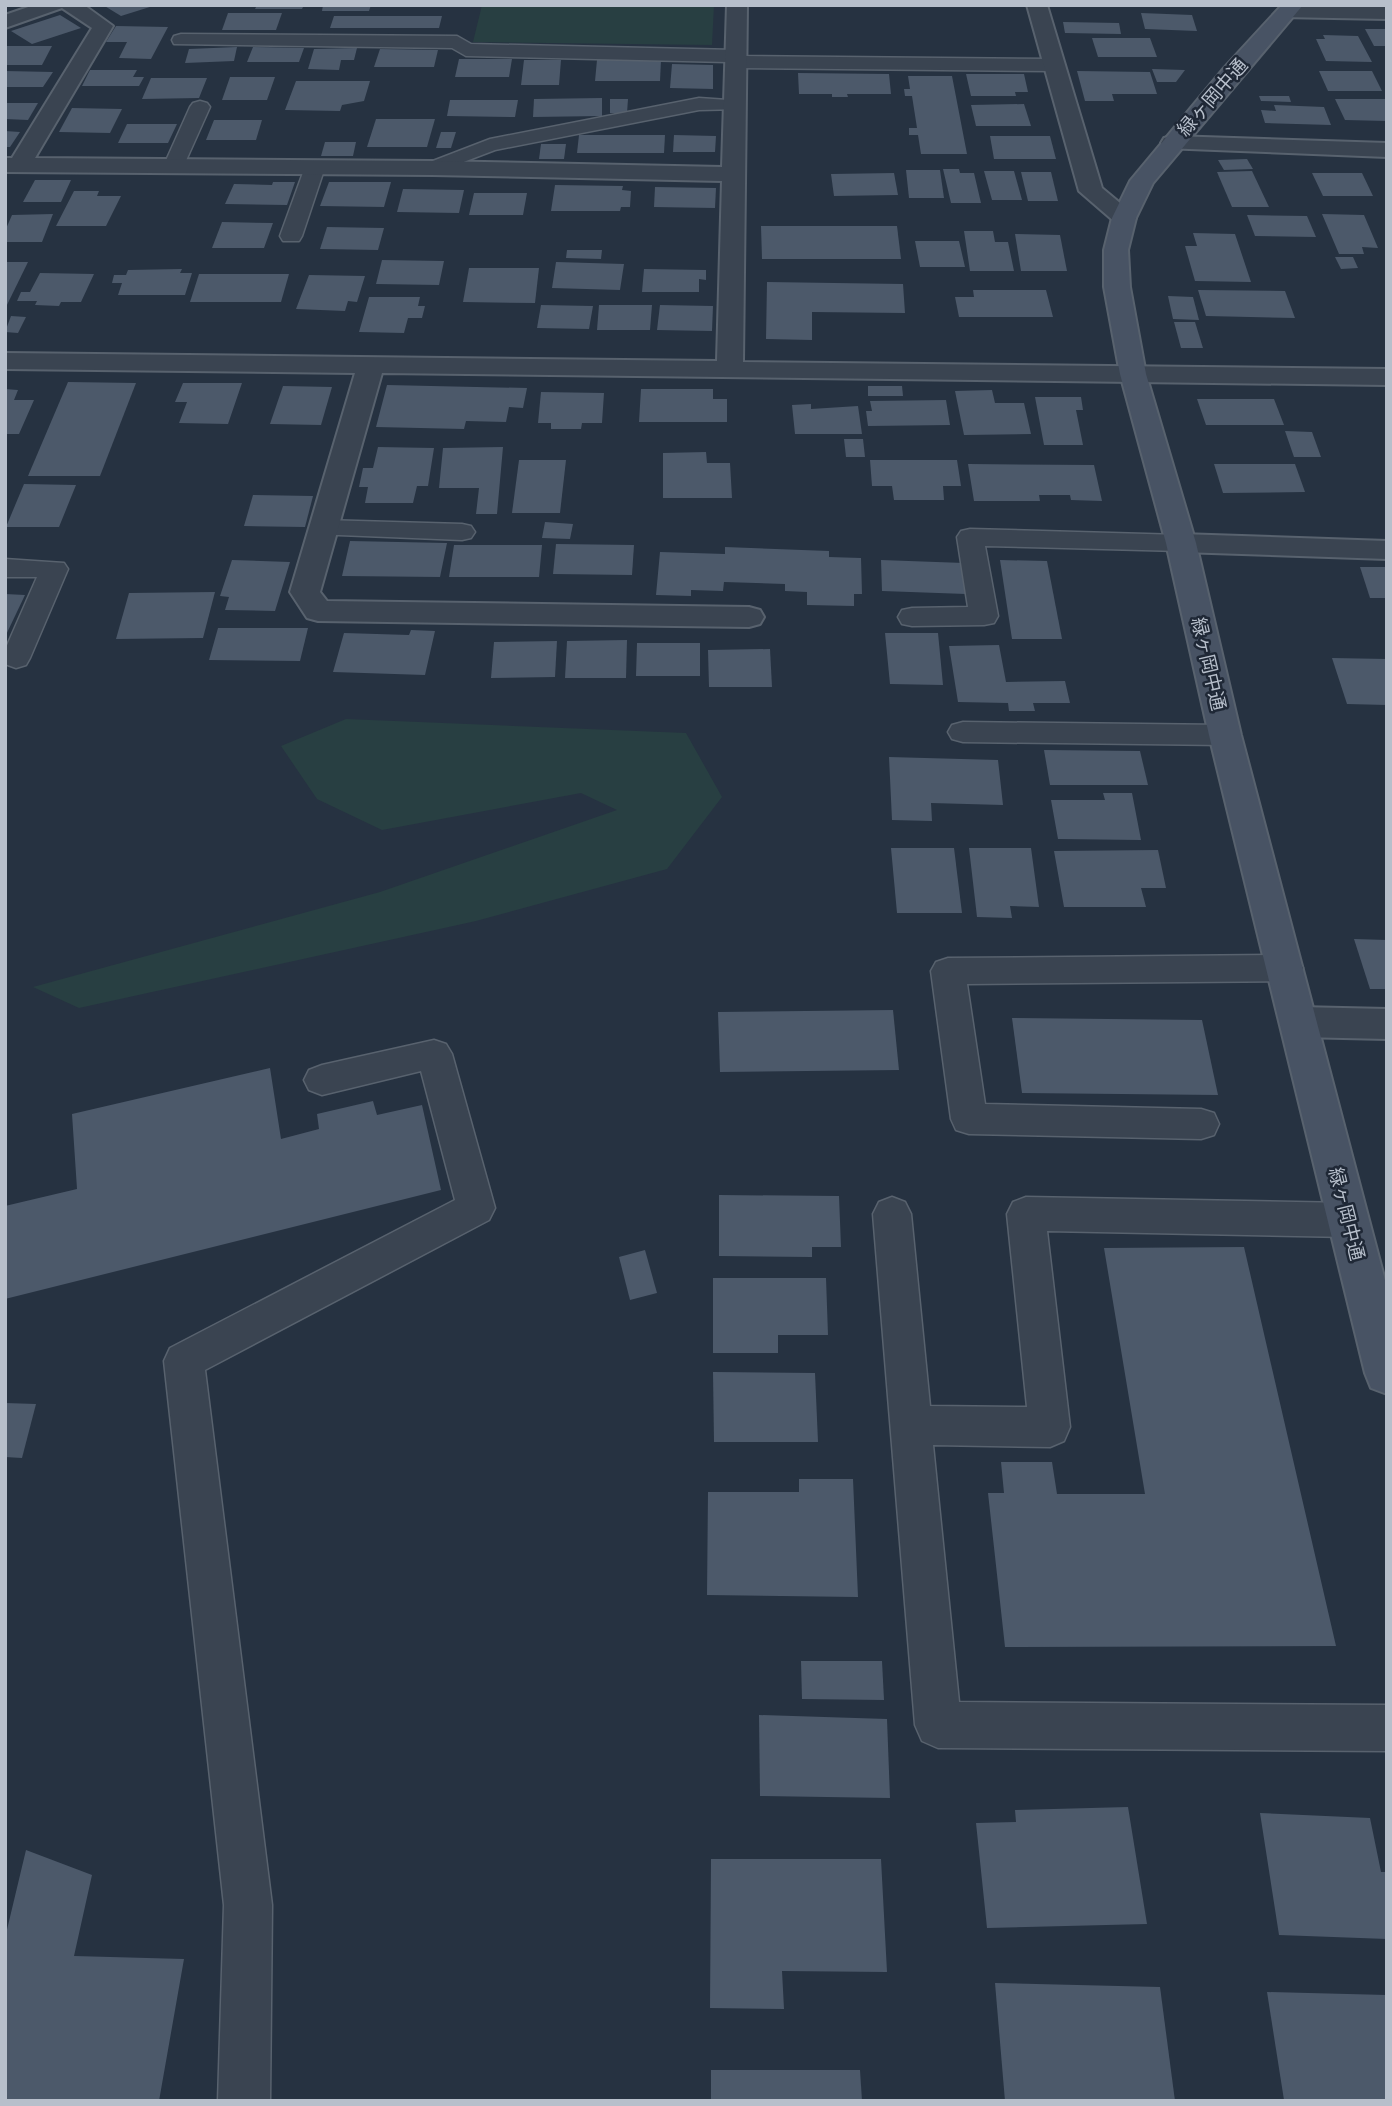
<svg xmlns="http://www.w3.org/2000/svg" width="1392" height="2106" font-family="Rubik,'Noto Sans JP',sans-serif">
	<rect width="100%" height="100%" fill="#263241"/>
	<g fill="#283f42">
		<path d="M482 5H714L712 45 473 42Z"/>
		<path d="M346 719 686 733 722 797 667 869 476 921 79 1008 33 987 380 892 617 810 581 793 382 830 317 799 281 746Z"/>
	</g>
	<g fill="#4c596a">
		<path d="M103 5H153V6L121 16Z"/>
		<path d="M257 5H304L302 9H255Z"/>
		<path d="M323 5H371L369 11H322Z"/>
		<path d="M228 13H282L276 30H222Z"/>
		<path d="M1141 13 1192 15 1197 31 1145 29Z"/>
		<path d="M60 15 81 28 32 44 11 31Z"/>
		<path d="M334 16H442L439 28H330Z"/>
		<path d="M1063 22 1119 23 1121 34 1065 33Z"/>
		<path d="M116 26 168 27 151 59 119 58 127 42H106Z"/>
		<path d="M1365 29H1387V46H1374Z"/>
		<path d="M1323 35 1358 36 1372 62 1326 61 1316 39H1325Z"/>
		<path d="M1092 38H1150L1157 57H1098Z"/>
		<path d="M5 46H52L42 65H5Z"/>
		<path d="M237 47 234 61 185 63 189 49Z"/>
		<path d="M253 47 304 48 299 62H247Z"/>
		<path d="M357 48 354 60H341L339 70 308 69 314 49Z"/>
		<path d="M380 49 438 50 434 67H374Z"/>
		<path d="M459 59H512L509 77H455Z"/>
		<path d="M524 60H561L559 85H521Z"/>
		<path d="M597 60H661L660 81H595Z"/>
		<path d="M672 64 713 65V89L670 88Z"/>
		<path d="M1152 69 1185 70 1176 82H1157Z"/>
		<path d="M90 70H137L133 77H144L139 86H82Z"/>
		<path d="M5 71 53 72 43 87H5Z"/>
		<path d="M1077 71 1150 72 1157 94H1112L1114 101H1085Z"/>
		<path d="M1319 71H1372L1382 91H1328Z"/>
		<path d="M798 73 889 74 891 94H847L848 97H832V94H799Z"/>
		<path d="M966 74H1024L1028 92H1015L1016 96H971Z"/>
		<path d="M908 76H952L967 154H921L918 135H909V128H917L912 96H905L904 89H910Z"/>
		<path d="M230 77H275L267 100H222Z"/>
		<path d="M151 78H207L199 98 142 99Z"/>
		<path d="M296 81H370L364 101 342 105 340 111 285 110Z"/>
		<path d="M1259 96H1289L1291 102 1261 101Z"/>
		<path d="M602 98V116L533 117 534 99Z"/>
		<path d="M610 99H628L627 113H610Z"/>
		<path d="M1335 99H1387V121L1345 120Z"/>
		<path d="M450 100H518L515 117 447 116Z"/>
		<path d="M5 103H38L28 120 5 119Z"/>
		<path d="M1024 104 1031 126H976L971 105Z"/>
		<path d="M1274 105 1324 107 1331 125 1265 123 1261 110 1276 111Z"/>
		<path d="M72 108 122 109 110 133 59 132Z"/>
		<path d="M376 119H435L427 147H367Z"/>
		<path d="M214 120H262L256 140H206Z"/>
		<path d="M127 124H177L168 143H118Z"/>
		<path d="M5 131 20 132 10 147H5Z"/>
		<path d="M441 132H456L451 148H436Z"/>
		<path d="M579 135H665L664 153H577Z"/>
		<path d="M674 135 716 136 715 152H673Z"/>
		<path d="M990 136H1050L1056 159H994Z"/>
		<path d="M325 142H356L353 156H321Z"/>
		<path d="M541 144H566L564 159H539Z"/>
		<path d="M1247 159 1253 169 1224 170 1218 160Z"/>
		<path d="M943 169H959L960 173H974L981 203H951Z"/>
		<path d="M906 170H940L944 198H909Z"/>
		<path d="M984 171H1014L1022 200H992Z"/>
		<path d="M1252 171 1269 207H1232L1217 172Z"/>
		<path d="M1021 172H1051L1058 201H1028Z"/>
		<path d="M894 173 898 195 834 196 831 174Z"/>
		<path d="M1312 173H1362L1373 196H1323Z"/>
		<path d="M35 180H71L61 202H23Z"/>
		<path d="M273 182H295L287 205 225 204 234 184 272 185Z"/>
		<path d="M329 182H391L384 207 320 206Z"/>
		<path d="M555 185 623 186 622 190 631 191 630 207H621L620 211H551Z"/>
		<path d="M655 187 716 188 715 208 654 207Z"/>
		<path d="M403 189 464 190 459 213 397 212Z"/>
		<path d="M74 191H99L97 196H121L106 226H56Z"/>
		<path d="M474 193H527L523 215H469Z"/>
		<path d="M53 214 42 242H5V231L12 215Z"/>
		<path d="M1322 214 1364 215 1378 248 1362 247 1364 254H1339Z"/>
		<path d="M1247 215 1307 216 1316 237 1255 236Z"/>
		<path d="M222 222 273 223 264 248H212Z"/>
		<path d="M761 226H897L901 259H762Z"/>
		<path d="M327 227 384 228 378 250 320 249Z"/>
		<path d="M964 231H993L995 242H1008L1014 271H970Z"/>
		<path d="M1193 233 1235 234 1251 282 1195 281 1185 246H1197Z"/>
		<path d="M1015 234 1060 235 1067 271H1021Z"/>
		<path d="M915 241H959L965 267H920Z"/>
		<path d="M567 250H602L601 259 566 258Z"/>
		<path d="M1335 257H1353L1358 268 1341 269Z"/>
		<path d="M382 260 444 261 439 285 376 284Z"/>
		<path d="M5 262H28L5 309Z"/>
		<path d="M556 262 624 264 620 290 552 288Z"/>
		<path d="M469 268H539L535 303 463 302Z"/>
		<path d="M182 269 180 273H192L185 295H118L122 283H112L114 275H126L128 270Z"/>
		<path d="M644 269 706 270V280L699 279V292H642Z"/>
		<path d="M40 273 94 274 81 302H61L59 306 35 305 37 301H17L21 292H30Z"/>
		<path d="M199 274H289L281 302H190Z"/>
		<path d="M309 275 365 276 357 302 348 301 345 311 296 309Z"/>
		<path d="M767 282 903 284 905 313 812 312V340L766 339Z"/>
		<path d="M973 290H1046L1053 317H959L955 297H974Z"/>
		<path d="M1198 290 1285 291 1295 318 1206 316Z"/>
		<path d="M1168 296 1193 297 1199 320 1173 319Z"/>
		<path d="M369 297H420L418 306H425L422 318H408L404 333 359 332Z"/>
		<path d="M541 305 593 306 589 329 537 328Z"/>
		<path d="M599 305H652L650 330H597Z"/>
		<path d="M660 305 713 306 712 331 657 330Z"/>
		<path d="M11 316 26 317 18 333 5 332Z"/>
		<path d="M1174 322H1195L1203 348H1181Z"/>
		<path d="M68 382 136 383 100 476H28Z"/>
		<path d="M183 383H242L228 424 179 423 187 402H175Z"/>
		<path d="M387 385 527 388 523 408 509 407 506 422 466 421 464 429 376 427Z"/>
		<path d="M283 386 332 387 321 425 270 424Z"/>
		<path d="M868 386H902L903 396H868Z"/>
		<path d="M5 389 18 390 14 400H34L19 434H5Z"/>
		<path d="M641 389H713V399H727V422H639Z"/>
		<path d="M992 390 995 403H1024L1031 434 964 435 955 391Z"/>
		<path d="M541 392 604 393 602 423H582L581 429H551V423H538Z"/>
		<path d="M1035 397H1081L1083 410H1076L1083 445H1044Z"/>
		<path d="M1197 399H1274L1284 425H1206Z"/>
		<path d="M946 400 950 425 868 426 866 411H872L870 401Z"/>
		<path d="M811 404V409L858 406 862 434H795L792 405Z"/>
		<path d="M1285 431 1312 432 1321 457H1294Z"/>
		<path d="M844 439H863L865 457H846Z"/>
		<path d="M378 447 434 448 428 486H417L413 503H365L368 487H359L363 468H373Z"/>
		<path d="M503 447 497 514H476L479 488H439L443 448Z"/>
		<path d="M706 452 707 463H730L732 498H663V453Z"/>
		<path d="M519 460H566L560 513H512Z"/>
		<path d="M870 460H957L961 486H943L944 500H894L892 486H872Z"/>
		<path d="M968 464 1094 465 1102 501 1071 500 1070 495H1039L1040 501H974Z"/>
		<path d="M1214 464H1295L1305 492 1223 493Z"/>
		<path d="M24 484 76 485 59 527H6Z"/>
		<path d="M253 495 313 496 305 527 244 526Z"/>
		<path d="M545 522 573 524 570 539 542 538Z"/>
		<path d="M350 541 447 543 440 577 342 576Z"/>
		<path d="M556 544 634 545 632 575 553 574Z"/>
		<path d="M454 545H542L539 577H449Z"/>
		<path d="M725 547 829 551V557L861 558 862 594H854V606L807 605V592L785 591V584L724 582 723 591 691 590V596L656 595 660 552 725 554Z"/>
		<path d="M232 560 290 562 275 611 225 610 229 597 220 596Z"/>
		<path d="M881 560 964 563 966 594 882 591Z"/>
		<path d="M1000 560 1047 561 1062 639H1012Z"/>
		<path d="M1360 567H1387V598H1370Z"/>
		<path d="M215 592 203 638 116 639 129 593Z"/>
		<path d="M5 594 25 595 5 637Z"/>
		<path d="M218 628H308L300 661 209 660Z"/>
		<path d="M411 630 435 631 425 675 333 672 344 633 409 635Z"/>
		<path d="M885 633H938L943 685 890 684Z"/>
		<path d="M627 640 626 678H565L567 641Z"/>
		<path d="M557 641 555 677 491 678 494 642Z"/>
		<path d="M637 643H700V676H636Z"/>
		<path d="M999 645 1006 682 1065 681 1070 703H1033L1035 711H1009L1008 703 958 702 949 646Z"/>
		<path d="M770 649 772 687H709L708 650Z"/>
		<path d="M1332 658 1387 659V705L1347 704Z"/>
		<path d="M1044 750 1140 751 1148 785H1050Z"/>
		<path d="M889 757 998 760 1003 805 931 803 932 821 892 820Z"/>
		<path d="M1103 793H1132L1141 840 1058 839 1051 800H1105Z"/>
		<path d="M891 848H954L962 913H897Z"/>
		<path d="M969 848H1031L1039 907 1010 906 1012 918 977 917Z"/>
		<path d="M1158 850 1166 888H1141L1146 907H1064L1054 851Z"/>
		<path d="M1354 939 1387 940V989H1370Z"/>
		<path d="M893 1010 899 1070 720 1072 718 1012Z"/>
		<path d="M1012 1018 1202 1020 1218 1095 1022 1093Z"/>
		<path d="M270 1068 281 1139 319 1129 317 1114 373 1101 377 1115 422 1105 441 1190 5 1299V1206L77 1189 72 1114Z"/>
		<path d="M719 1195 839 1196 841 1247H812V1257L719 1256Z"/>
		<path d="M1244 1247 1336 1646 1005 1647 988 1493H1004L1001 1462H1052L1057 1494H1145L1104 1248Z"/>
		<path d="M645 1250 657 1293 630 1300 619 1257Z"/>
		<path d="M713 1278H826L828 1335H778V1353H713Z"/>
		<path d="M713 1372 815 1373 818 1442H714Z"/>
		<path d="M5 1403 36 1404 22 1458 5 1457Z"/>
		<path d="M799 1479H853L858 1597 707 1595 708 1492H799Z"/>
		<path d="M801 1661H882L884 1700 802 1699Z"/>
		<path d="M759 1715 887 1719 890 1798 760 1796Z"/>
		<path d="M1128 1807 1147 1924 987 1928 976 1823 1016 1822 1015 1810Z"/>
		<path d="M1260 1813 1370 1818 1381 1872H1387V1939L1279 1935Z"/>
		<path d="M26 1850 92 1875 74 1956 184 1959 159 2101H5V1938Z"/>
		<path d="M711 1859H881L887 1972 782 1971 784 2009 710 2008Z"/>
		<path d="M995 1983 1160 1987 1175 2101H1005Z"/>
		<path d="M1267 1992 1387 1995V2101L1284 2100Z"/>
		<path d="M711 2070H860L862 2101H711Z"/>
	</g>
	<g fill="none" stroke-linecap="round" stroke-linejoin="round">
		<defs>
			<g id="lane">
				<path d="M181 34 457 36 471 44 736 50 743 52 745 56 1054 59 1064 65 1054 71 736 68 729 66 727 62 466 56 452 48 174 44 172 40 174 36Z"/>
				<path d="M699 98 742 101 745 105 742 109 699 110 495 150 432 174 425 172 422 168 425 164 490 139Z"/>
				<path d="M200 101 207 103 210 107 184 165 181 169H167L164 165 190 107 193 103Z"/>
				<path d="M315 161 322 163 325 167 302 236 299 241H283L280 236 305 167 308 163Z"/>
				<path d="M323 520 462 524 471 526 475 532 471 538 462 540 314 534 310 528 314 522Z"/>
				<path d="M970 529 1181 535 1191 537 1194 543 1191 549 1181 551 985 546 998 616 994 623 984 625 912 626 902 624 898 617 902 610 912 608 968 607 957 537 961 531Z"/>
				<path d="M5 559 64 563 68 569 30 658 26 665 16 668 5 664V650L37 577H5Z"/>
				<path d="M963 722 1225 725 1236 728 1240 735 1236 742 1225 745 963 742 952 739 948 732 952 725Z"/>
				<path d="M1286 955 1298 959 1303 968 1298 977 1286 981 967 984 985 1104 1201 1109 1214 1113 1219 1124 1214 1135 1201 1139 969 1134 956 1130 951 1119 931 971 936 962 948 958Z"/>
				<path d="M434 1040 446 1044 452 1054 495 1208 489 1220 205 1370 272 1905 270 2101H218L224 1905 164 1361 170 1348 455 1200 421 1071 322 1095 309 1090 304 1080 309 1070 322 1065Z"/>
				<path d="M892 1197 905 1202 911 1214 930 1406 1027 1407 1007 1214 1013 1202 1026 1197 1349 1203 1362 1208 1368 1220 1362 1232 1349 1237 1047 1231 1070 1427 1064 1441 1050 1447 933 1445 959 1702 1387 1705V1751L938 1748 922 1741 915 1725 873 1214 879 1202Z"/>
			</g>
			<g id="street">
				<path d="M34 5H84L113 26 35 158 432 161 722 167 727 5H747L743 362 1387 369V385L382 373 320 592 327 601 749 607 760 610 764 617 760 624 749 627 318 621 307 618 290 592 355 373 5 369V353L717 361 722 181 432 175 5 172V158H12L92 28 62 8 5 28V15Z"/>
				<path d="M1027 5H1047L1102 188 1132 213 1136 218 1132 223 1124 225 1116 223 1079 191Z"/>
				<path d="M1287 7H1387V19L1280 17 1277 13 1280 9Z"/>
				<path d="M1172 136 1387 143V157L1164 148 1161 143 1164 138Z"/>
				<path d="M1181 534 1387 541V559L1181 552 1171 550 1166 543 1171 536Z"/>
				<path d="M1299 1007 1387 1009V1039L1299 1037 1286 1033 1280 1022 1286 1011Z"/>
			</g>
			<path id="secondary" d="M1282 5H1303L1153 183 1136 218 1128 250 1130 287 1146 374 1196 543 1241 735 1387 1288V1394L1371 1388 1365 1373 1209 735 1166 543 1120 374 1104 287V250L1112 218 1130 181 1224 68Z"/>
		</defs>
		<use href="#lane" stroke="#58626e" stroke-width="3"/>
		<use href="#street" stroke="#58626e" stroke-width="4"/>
		<use href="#secondary" stroke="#58626e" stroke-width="4"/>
		<use href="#lane" fill="#3a4451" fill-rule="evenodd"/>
		<use href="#street" fill="#3a4451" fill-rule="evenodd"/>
		<use href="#secondary" fill="#485364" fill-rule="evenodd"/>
	</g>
	<g text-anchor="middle" stroke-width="5" stroke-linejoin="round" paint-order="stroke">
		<g font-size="19" fill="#b7bfcb" stroke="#1f2836">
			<text transform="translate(1212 97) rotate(-49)" y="7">緑ヶ岡中通</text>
			<text transform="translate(1209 664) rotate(77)" y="7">緑ヶ岡中通</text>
			<text transform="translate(1347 1214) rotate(76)" y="7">緑ヶ岡中通</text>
		</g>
	</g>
	<rect width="1392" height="2106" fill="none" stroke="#b7bfcb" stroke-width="14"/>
</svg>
